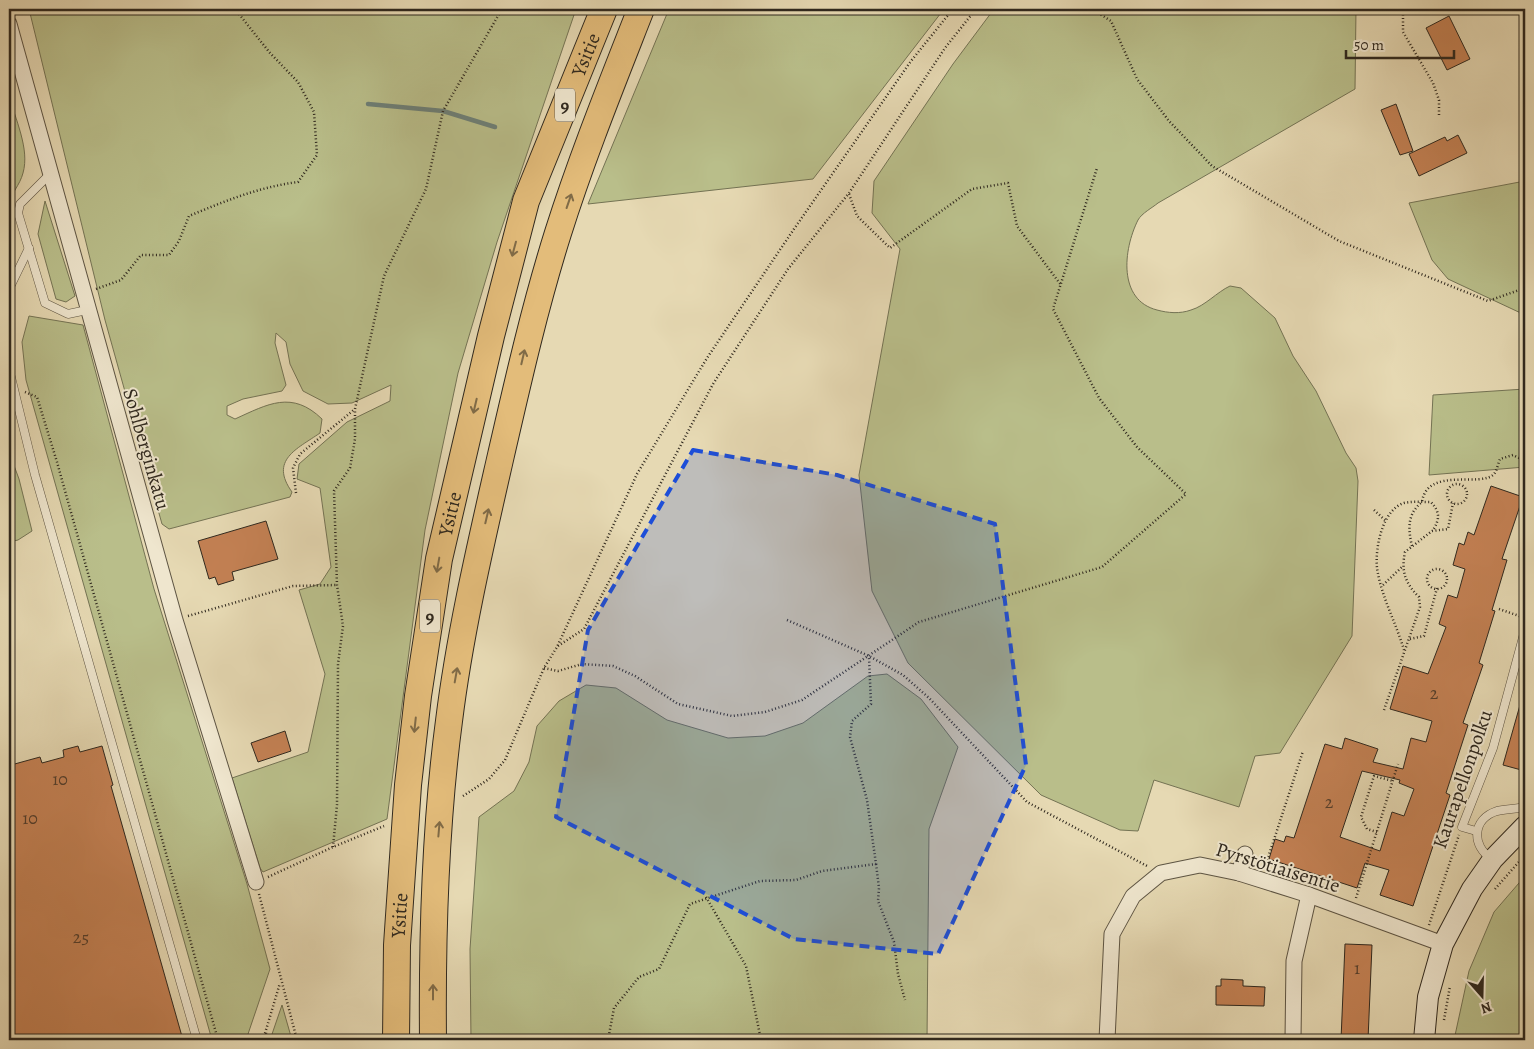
<svg xmlns="http://www.w3.org/2000/svg" width="1534" height="1049" font-family="Alegreya,serif">
	<rect width="100%" height="100%" fill="#e6d9b3"/>
	<filter id="stains"><feTurbulence type="fractalNoise" baseFrequency=".004" numOctaves="4"/><feColorMatrix values="0 0 0 0 .2 0 0 0 0 .09 0 0 0 0 .02 0 0 0 .5 -.17"/></filter>
	<radialGradient id="worn" r=".72"><stop offset=".6" stop-color="#630" stop-opacity="0"/><stop offset="1" stop-color="#630" stop-opacity=".3"/></radialGradient>
	<g fill="#b9be8a" stroke="#747354">
		<path d="M29 9H576L497 242 458 373 425 530 387 819 263 872 260 868 232 778 308 752 325 674 299 590 320 584 331 567 320 488 297 479 299 464 347 422 390 401 391 385 352 403 328 404 303 391 290 364 286 342 276 333 275 343 286 385 282 391 243 399 227 406V415L235 419C268 404 292 390 322 419L320 433C297 449 269 460 292 492L290 497 169 529 162 524 105 320Z"/>
		<path d="M669 9H944L813 179 588 204Z"/>
		<path d="M994 9H1356L1355 89 1158 203C1152 208 1142 213 1138 220 1123 250 1118 300 1157 310 1168 313 1180 314 1191 310 1205 306 1217 292 1230 286L1241 288 1275 318 1293 356 1316 391 1346 453 1356 468 1358 481 1352 636 1280 753 1255 756 1239 807 1154 780 1138 831 1120 830 1041 795 908 663 872 591 859 475 900 249 872 213 874 181 953 64Z"/>
		<path d="M9 95C15 119 30 149 23 173 20 185 11 193 9 205Z"/>
		<path d="M1525 181V315L1448 279 1432 260 1409 203Z"/>
		<path d="M45 201 75 296 66 302 56 299 38 234Z"/>
		<path d="M29 316 83 325 154 589 247 884 270 969 246 1040H212L26 380 22 342Z"/>
		<path d="M1525 389V467L1429 475 1433 395Z"/>
		<path d="M9 452 19 479 32 531 18 540 9 542Z"/>
		<path d="M887 674 921 699 958 747 929 829 927 1040H471L470 949 479 817 514 791 529 762 537 726 559 701 586 685 616 688 667 720 728 738 765 736 803 723 868 676Z"/>
		<path d="M1525 876V1040H1454L1469 971 1494 912Z"/>
		<path d="M282 1005 292 1040H270Z"/>
	</g>
	<g fill="none" stroke-linecap="round" stroke-linejoin="round">
		<path stroke="#6d7f77" stroke-width="4.5" d="M368 104 443 111 495 127"/>
	</g>
	<g fill="#c48154" stroke="#2f281e" fill-rule="evenodd">
		<path d="M1449 16 1470 59 1447 70 1426 28Z"/>
		<path d="M1396 104 1413 151 1400 155 1381 110Z"/>
		<path d="M1458 135 1467 153 1419 176 1409 154 1445 137 1447 141Z"/>
		<path d="M1491 486 1523 497 1502 559 1507 560 1492 610 1495 611 1479 663 1483 665 1463 723 1468 725 1446 793 1450 795 1413 906 1380 895 1389 870 1365 863 1357 888 1269 859 1275 839 1284 842 1286 836 1294 838 1325 744 1342 749 1345 738 1378 749 1373 762 1403 769 1411 738 1426 742 1432 721 1390 709 1403 666 1428 674 1446 627 1439 624 1448 595 1457 598 1465 569 1453 565 1459 543 1464 545 1468 532 1474 535ZM1362 771 1400 780 1399 783 1414 789 1404 816 1392 812 1380 851 1340 837Z"/>
		<path d="M266 521 278 559 232 572 234 580 218 585 215 577 209 579 198 541Z"/>
		<path d="M1522 698H1525V771L1503 765Z"/>
		<path d="M285 731 291 751 258 762 251 743Z"/>
		<path d="M78 746 80 752 102 746 113 785 111 786 183 1040H9V772L13 771 11 765 40 757 42 763 64 757 63 750Z"/>
		<path d="M1345 944 1372 945 1368 1040H1341Z"/>
		<path d="M1221 979 1243 980V986L1265 987 1264 1006 1216 1005V986H1221Z"/>
	</g>
	<g fill="none" stroke-linecap="round" stroke-linejoin="round">
		<defs>
			<g id="lane">
				<path d="M50 174 20 204 18 213 45 303 68 314 87 310"/>
				<path d="M9 289 29 248"/>
				<path d="M9 369 35 475 197 1040"/>
				<path d="M1476 831 1462 827 1493 748 1525 630"/>
				<path d="M1492 859C1471 846 1472 819 1497 811 1506 809 1516 809 1525 807"/>
			</g>
			<g id="street">
				<path d="M9 24 175 620 256 882"/>
				<path d="M1239 873 1245 854"/>
				<path d="M1107 1040 1112 934 1133 896 1161 873 1200 865 1239 873 1309 895 1443 944"/>
				<path d="M1293 1040 1294 961 1309 895"/>
			</g>
			<path id="secondary" d="M1424 1040 1428 997 1443 944 1472 889 1493 859 1525 826"/>
			<g id="highway">
				<path id="s1" d="M396 1040 397 945 408 785 418 696 439 559 491 336 526 201 604 9"/>
				<path d="M433 1040C432 935 435 826 449 721 460 632 481 543 501 455 518 381 535 306 558 233 582 157 612 83 641 9"/>
			</g>
		</defs>
		<use href="#lane" stroke="#5d5443" stroke-width="9"/>
		<use href="#street" stroke="#5d5443" stroke-width="17"/>
		<use href="#secondary" stroke="#2f281e" stroke-width="22"/>
		<use href="#highway" stroke="#2f281e" stroke-width="28"/>
		<g stroke="#2f281e" stroke-width="2.5" stroke-dasharray="1 2.5" stroke-linecap="butt">
			<path d="M1092 9 1111 21 1137 79 1169 121 1212 166 1339 241 1488 301 1525 288"/>
			<path d="M1397 9 1403 14"/>
			<path d="M1407 9 1403 14V32L1433 83 1439 100V117"/>
			<path d="M849 194 857 216 890 248 972 189 1008 183 1017 226 1061 285"/>
			<path d="M96 289 121 280 141 255H169L179 241 189 216C225 201 259 187 298 182L317 155 314 112 298 82 270 53 235 9"/>
			<path d="M25 392 37 397 57 462 218 1040"/>
			<circle cx="1457" cy="494" r="10"/>
			<path d="M296 493 293 468 300 454 355 409"/>
			<path d="M1374 510 1386 521"/>
			<path d="M1412 546C1408 529 1407 514 1422 502 1427 466 1482 488 1494 474 1497 471 1498 463 1500 459L1513 455 1525 461"/>
			<circle cx="1437" cy="579" r="10"/>
			<path d="M1383 585 1402 567"/>
			<path d="M1499 609 1525 618"/>
			<path d="M9 613 14 632"/>
			<path d="M188 616 293 586 337 585"/>
			<path d="M787 620 869 656 903 675 929 698 1027 802 1147 866"/>
			<path d="M1410 639 1424 636 1437 588"/>
			<path d="M558 646 584 629 713 384 788 269 849 193 945 48 976 9"/>
			<path d="M1404 650C1396 623 1381 596 1377 568 1375 548 1382 510 1404 503 1413 501 1422 502 1431 502 1440 512 1440 519 1433 530"/>
			<path d="M544 668 558 671 582 664 613 666 635 676 678 704 732 716 765 712 802 700 919 622 1102 567 1186 494 1137 447 1099 398 1053 309 1097 168"/>
			<path d="M1384 710 1420 607 1419 597C1405 583 1401 571 1405 552L1432 531 1448 529 1453 503"/>
			<path d="M463 796 489 779 505 760 544 668 557 647 637 474 707 358 794 229 911 61 953 9"/>
			<path d="M1377 832 1367 829 1361 817 1374 776 1393 781"/>
			<path d="M333 847 337 805 338 664 343 626 337 585 334 491 350 468 355 439V409L384 276 426 189 443 111 502 9"/>
			<path d="M876 864 879 888 878 901 894 942 898 974 905 1000"/>
			<path d="M1265 867 1303 751"/>
			<path d="M268 877 333 847 384 826"/>
			<path d="M1495 889 1525 855"/>
			<path d="M259 894 297 1040"/>
			<path d="M706 897 746 966 761 1040"/>
			<path d="M1356 898 1398 764"/>
			<path d="M1429 925 1459 835"/>
			<path d="M1444 1020 1450 986"/>
			<path d="M266 1033 268 1040"/>
			<path d="M263 1040 280 983"/>
			<path d="M608 1040 614 1008 639 977 659 969 690 904 760 881 796 880 822 871 876 864 867 800 850 737 852 721 871 704 869 657"/>
		</g>
		<use href="#lane" stroke="#efe6ce" stroke-width="8"/>
		<use href="#street" stroke="#efe6ce" stroke-width="15"/>
		<use href="#secondary" stroke="#efe6ce" stroke-width="20"/>
		<use href="#highway" stroke="#e3bc7a" stroke-width="26"/>
	</g>
	<defs><path id="oneway-shaft" d="M-6 0H5M1.5-3L5.5 0L1.5 3" fill="none" stroke-width="1.6" stroke-linecap="round" stroke-linejoin="round" transform="scale(1.25)"/></defs>
	<g stroke="#806b47">
		<use href="#oneway-shaft" transform="translate(569 201) rotate(-71)"/>
		<use href="#oneway-shaft" transform="translate(514 249) rotate(105)"/>
		<use href="#oneway-shaft" transform="translate(523 357) rotate(-77)"/>
		<use href="#oneway-shaft" transform="translate(475 406) rotate(103)"/>
		<use href="#oneway-shaft" transform="translate(487 516) rotate(-77)"/>
		<use href="#oneway-shaft" transform="translate(438 565) rotate(100)"/>
		<use href="#oneway-shaft" transform="translate(456 675) rotate(-80)"/>
		<use href="#oneway-shaft" transform="translate(415 725) rotate(96)"/>
		<use href="#oneway-shaft" transform="translate(439 829) rotate(-85)"/>
		<use href="#oneway-shaft" transform="translate(433 992) rotate(-90)"/>
	</g>
	<path fill="#1d4ed8" fill-opacity="0.2" stroke="#1d4ed8" stroke-width="4" stroke-dasharray="10 6" stroke-linejoin="round" d="M693 450 837 475 995 524 1026 765 938 954 794 939 556 817 588 630Z"/>
	<g text-anchor="middle" stroke-width="4" stroke-linejoin="round" paint-order="stroke">
		<g font-size="18" fill="#543e2c">
			<text x="1434" y="699">2</text>
			<text x="60" y="785">10</text>
			<text x="1329" y="808">2</text>
			<text x="30" y="824">10</text>
			<text x="81" y="943">25</text>
			<text x="1357" y="974">1</text>
		</g>
		<g fill="#efe6ce" stroke="#696153" stroke-width="1">
			<rect x="555" y="88.5" width="20" height="33" rx="4"/>
			<rect x="420" y="599.5" width="20" height="33" rx="4"/>
		</g>
		<g font-size="19" font-weight="bold" fill="#2f281e">
			<text x="565" y="112">9</text>
			<text x="430" y="623">9</text>
		</g>
		<g font-size="20" fill="#2f281e" stroke="#efe6ce">
			<text dy="7" stroke="none"><textPath href="#s1" startOffset="1010">Ysitie</textPath></text>
			<text transform="translate(147 449) rotate(74)" y="7">Sohlberginkatu</text>
			<text dy="7" stroke="none"><textPath href="#s1" startOffset="530">Ysitie</textPath></text>
			<text transform="translate(1462 779) rotate(-71)" y="7">Kaurapellonpolku</text>
			<text transform="translate(1278 867) rotate(17)" y="7">Pyrstötiaisentie</text>
			<text dy="7" stroke="none"><textPath href="#s1" startOffset="125">Ysitie</textPath></text>
		</g>
	</g>
	<rect width="1534" height="1049" fill="none" stroke="#e6d9b3" stroke-width="30"/>
	<rect x="10" y="10" width="1514" height="1029" fill="none" stroke="#2f281e" stroke-width="2.5"/>
	<rect x="15" y="15" width="1504" height="1019" fill="none" stroke="#2f281e"/>
	<g transform="translate(1482 996) rotate(160)" stroke="#efe6ce" stroke-width="4" paint-order="stroke">
	<path d="M0-4L9 19L0 12L-9 19Z" fill="#2f281e"/>
	<text y="-8" font-size="14" font-weight="bold" text-anchor="middle" fill="#2f281e">N</text>
	</g>
	<path d="M1346 50v8h108v-8" fill="none" stroke="#2f281e" stroke-width="2.5"/>
	<text x="1354" y="50" font-size="15" fill="#2f281e" stroke="#efe6ce" stroke-width="4" paint-order="stroke">50 m</text>
	<rect width="100%" height="100%" filter="url(#stains)"/>
	<rect width="100%" height="100%" fill="url(#worn)"/>
</svg>
